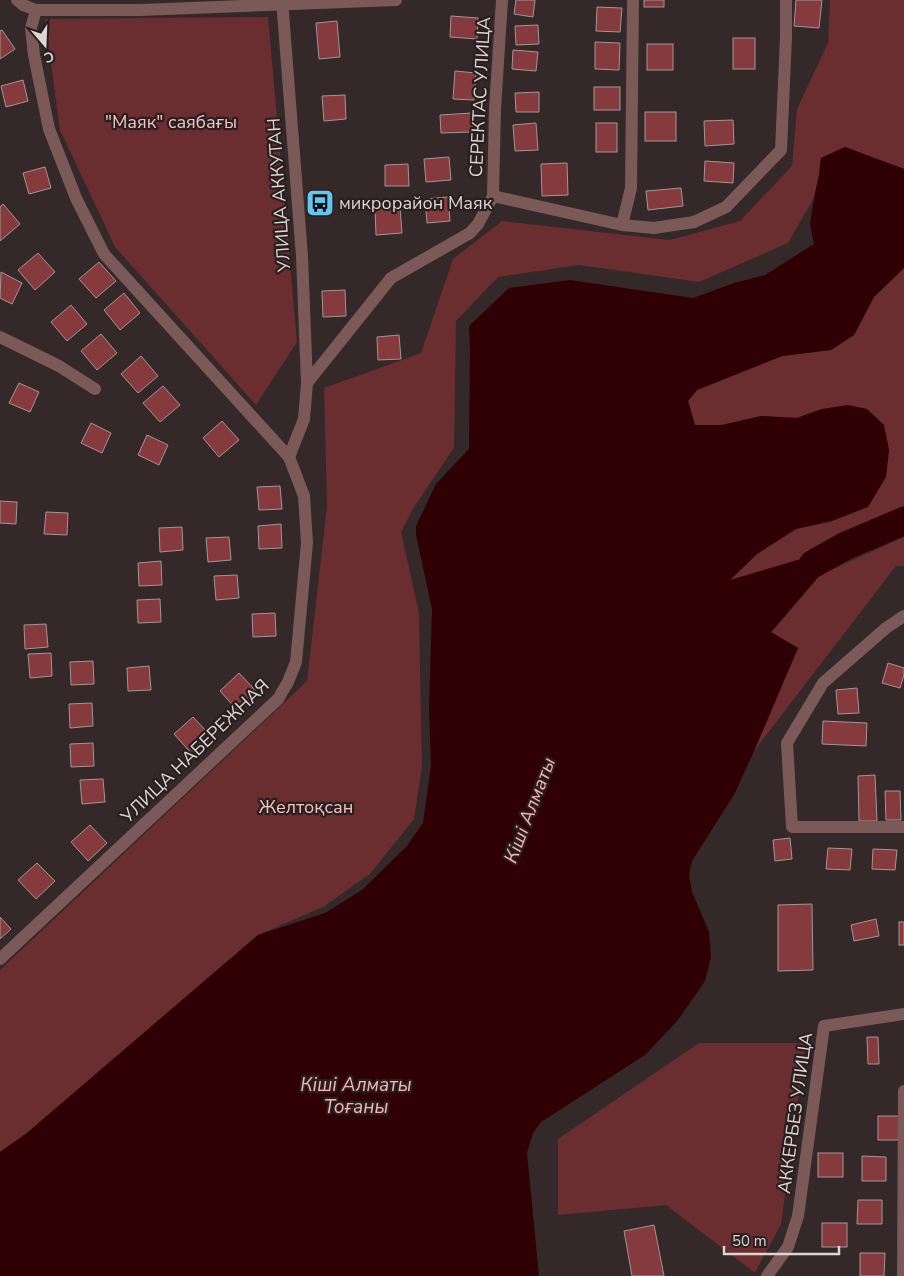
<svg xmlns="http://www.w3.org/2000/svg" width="904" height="1276" font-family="'Nunito Sans',sans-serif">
	<rect width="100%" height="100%" fill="#342828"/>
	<g fill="#6a2d30">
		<path d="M830 0H904V169L845 147 821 158 819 175 814 198 788 243 699 282 579 265 498 277 456 321 454 448 414 507 401 532 419 613 422 767 414 819 370 874 323 907 258 935 27 1133 0 1152V970L307 681 327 506 324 388 421 353 453 259 502 221 670 240 740 221 792 166 797 109 828 43Z"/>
		<path d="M268 17 297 342 256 405 115 247 60 130 45 19Z"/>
		<path d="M904 268V505L799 560 729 581 757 554 796 529 832 521 822 409 797 418 761 416 722 425H695L688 401 697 390 782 356 831 350 854 335 874 297Z"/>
		<path d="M904 537V566H896L754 751 798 648 771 633 820 575Z"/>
		<path d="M699 1043H806L781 1224 755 1273 666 1205 558 1215V1139Z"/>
	</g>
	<path fill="#2f0004" d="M845 147 904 169V268L874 297 854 335 831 350 782 356 697 390 688 401 695 425H722L761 416 797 418 822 409 848 405 867 409 884 425 889 450 886 477 868 507 832 521 796 529 757 554 730 580 845 546 771 632 798 648 754 751 735 793 692 861 689 875 692 892 709 932 711 957 705 981 678 1020 645 1055 541 1122 533 1133 527 1153 539 1276H0V1152L27 1133 258 935 325 913 362 890 407 846 423 823 431 766 429 709 432 609 416 535V526L436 484 469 449 470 350 469 326 509 288 570 280 693 298 734 283 765 275 814 244 810 224 814 198 819 175 821 158Z"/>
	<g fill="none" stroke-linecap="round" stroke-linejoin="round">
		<path stroke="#2f0004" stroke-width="28" d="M813 564 845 546 904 521"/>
	</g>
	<g fill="#853a3e" stroke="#a59595">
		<path d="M516 0H535L533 17 514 14Z"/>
		<rect x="644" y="0" width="20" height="7"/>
		<path d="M796 0H822L819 28 794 26Z"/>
		<path d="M597 7 622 8 620 32 596 31Z"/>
		<path d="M451 16 478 18 477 39 450 37Z"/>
		<path d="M337 21 340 57 319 59 316 23Z"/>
		<path d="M538 25 539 44 516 45 515 26Z"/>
		<path d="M2 30 15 49 0 59V31Z"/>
		<rect x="733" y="38" width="22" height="31"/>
		<path d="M595 42 620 43 619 70 595 69Z"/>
		<rect x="647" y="44" width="26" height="26"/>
		<path d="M513 50 538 52 536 71 512 69Z"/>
		<path d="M455 71 476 73 474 100 453 99Z"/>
		<path d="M23 80 28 101 6 107 1 86Z"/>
		<rect x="594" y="87" width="26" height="23"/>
		<path d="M539 92V112H516L515 93Z"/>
		<path d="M345 95 346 119 324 121 322 96Z"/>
		<rect x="645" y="112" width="31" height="29"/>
		<path d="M472 113 473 132 441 133 440 115Z"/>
		<path d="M733 120 734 144 705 146 704 121Z"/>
		<path d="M536 123 538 150 515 151 513 125Z"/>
		<rect x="596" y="123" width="21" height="29"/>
		<path d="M449 157 451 180 426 182 424 159Z"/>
		<path d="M705 161 734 163 733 183 704 181Z"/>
		<path d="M567 163 568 195 542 196 541 164Z"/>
		<path d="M408 164 409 186H385V165Z"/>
		<path d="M45 167 51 188 29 194 23 173Z"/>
		<path d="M681 188 683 206 648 210 646 191Z"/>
		<path d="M448 197 450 221 427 223 425 199Z"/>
		<path d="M3 204 20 224 0 241V207Z"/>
		<path d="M400 208 402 233 376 235 375 209Z"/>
		<path d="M38 253 55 272 35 290 18 270Z"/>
		<path d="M99 262 116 281 96 298 79 279Z"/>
		<path d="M1 272 22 283 12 304 0 298Z"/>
		<path d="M345 290 346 316 323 317 322 291Z"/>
		<path d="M124 293 140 313 120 330 104 310Z"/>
		<path d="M71 305 87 324 67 341 51 322Z"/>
		<path d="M101 334 117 353 97 370 81 351Z"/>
		<path d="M399 335 401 359 378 360 377 337Z"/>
		<path d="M141 356 158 376 138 393 121 374Z"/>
		<path d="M19 383 39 392 30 412 9 403Z"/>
		<path d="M163 386 180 405 160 422 143 403Z"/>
		<path d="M222 421 239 440 219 457 203 438Z"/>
		<path d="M91 423 111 433 102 453 81 443Z"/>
		<path d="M147 435 168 445 159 465 138 455Z"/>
		<path d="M280 486 282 509 259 510 257 487Z"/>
		<path d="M0 501 17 502 16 524 0 523Z"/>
		<path d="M46 512 68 513 67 535 44 534Z"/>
		<path d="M281 524 282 548 259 549 258 526Z"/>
		<path d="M182 527 183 550 160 552 159 528Z"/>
		<path d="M229 537 231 560 208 562 206 538Z"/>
		<path d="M161 561 162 585 139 586 138 563Z"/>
		<path d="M237 575 239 598 216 600 214 576Z"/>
		<path d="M160 599 161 622 138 623 137 600Z"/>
		<path d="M275 613 276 636 253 637 252 614Z"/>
		<path d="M46 624 48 647 25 649 24 625Z"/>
		<path d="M51 653 52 676 30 678 28 654Z"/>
		<path d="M93 661 94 684 71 685 70 662Z"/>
		<path d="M888 663 904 668V675L900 688 882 683Z"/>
		<path d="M149 666 151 690 128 691 127 668Z"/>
		<path d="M239 673 257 692 237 710 220 691Z"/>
		<path d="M857 688 859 713 838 714 836 690Z"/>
		<path d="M92 703 93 726 70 728 69 704Z"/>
		<path d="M193 717 210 735 191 753 174 734Z"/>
		<path d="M823 721 867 723 866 746 822 744Z"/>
		<path d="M93 743 94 766 71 767 70 744Z"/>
		<path d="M875 775 877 821H859L858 776Z"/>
		<path d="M103 779 105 802 82 804 80 780Z"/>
		<path d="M885 791H900L901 820H886Z"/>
		<path d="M90 825 107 843 88 861 71 842Z"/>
		<path d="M790 838 792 859 775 861 773 840Z"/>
		<path d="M828 848 852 849 850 870 826 869Z"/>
		<path d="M873 849 897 850 895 870 872 869Z"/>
		<path d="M37 863 55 881 36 899 18 880Z"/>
		<path d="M812 904 813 970 778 971V905Z"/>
		<path d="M0 917 11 929 0 939Z"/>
		<path d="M876 919 879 936 854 941 851 925Z"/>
		<rect x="899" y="922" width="5" height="23"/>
		<path d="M867 1037H878L879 1064H868Z"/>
		<rect x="878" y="1116" width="25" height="24"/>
		<rect x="818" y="1153" width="25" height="24"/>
		<path d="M862 1156 886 1157V1181H862Z"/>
		<path d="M858 1200H882V1224H857Z"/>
		<rect x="822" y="1223" width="25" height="24"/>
		<path d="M654 1225 664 1276H632L624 1231Z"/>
		<path d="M860 1253H885L884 1276H860Z"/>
	</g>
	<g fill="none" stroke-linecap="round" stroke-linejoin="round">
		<g stroke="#7c5959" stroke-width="12">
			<path d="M17 0 23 5 36 10H140L396 0"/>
			<path d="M282 0 302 256 307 383"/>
			<path d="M493 196 622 225 654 228 694 222 726 207 781 150 786 37V0"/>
			<path d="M622 225 631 188 633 0"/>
			<path d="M0 337 59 366 95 389"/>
			<path d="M289 457 304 419 307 383 391 278 470 233 478 224 493 196 495 109 502 0"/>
			<path d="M904 616 886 628 823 683 787 743 792 827H904"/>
			<path d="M0 959 278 699 288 682 296 662 307 543 304 496 289 457 104 254 76 198 49 129 34 55 31 28 36 10"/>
			<path d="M767 1276 788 1247 798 1216 824 1026 904 1014"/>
			<path d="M903 1276 904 1091"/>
		</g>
	</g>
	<defs>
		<symbol id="bus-square" viewBox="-11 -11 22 22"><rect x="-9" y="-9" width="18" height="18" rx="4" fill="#65c5ee" stroke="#2a1e1e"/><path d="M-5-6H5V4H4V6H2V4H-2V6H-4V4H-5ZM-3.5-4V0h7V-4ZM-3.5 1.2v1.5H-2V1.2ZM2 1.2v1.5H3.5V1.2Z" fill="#111"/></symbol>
	</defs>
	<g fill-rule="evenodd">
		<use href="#bus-square" x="304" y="187" width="32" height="32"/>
	</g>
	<g text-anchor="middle" stroke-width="4.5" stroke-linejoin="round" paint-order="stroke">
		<g font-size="18" fill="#ded5d5" stroke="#2a1e1e">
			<text transform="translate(480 97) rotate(-87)" y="6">СЕРЕКТАС УЛИЦА</text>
			<text transform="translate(279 195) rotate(-94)" y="6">УЛИЦА АККУТАН</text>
			<text transform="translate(195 751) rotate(-44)" y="6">УЛИЦА НАБЕРЕЖНАЯ</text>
			<text transform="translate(795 1113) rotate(-82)" y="6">АККЕРБЕЗ УЛИЦА</text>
		</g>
		<g font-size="18" fill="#f2c3c3" stroke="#2a1e1e">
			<text x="171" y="128">"Маяк" саябағы</text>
			<text x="306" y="813">Желтоқсан</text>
		</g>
		<g font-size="18" fill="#ded5d5" stroke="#2a1e1e" text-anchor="start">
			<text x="339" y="209">микрорайон Маяк</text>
		</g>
		<g font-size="19" font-style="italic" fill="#fab5b5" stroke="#2a1e1e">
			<text transform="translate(529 810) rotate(-69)" y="7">Кіші Алматы</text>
			<text x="356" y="1091">Кіші Алматы<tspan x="356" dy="22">Тоғаны</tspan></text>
		</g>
	</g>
	<g transform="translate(45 45) rotate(161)" stroke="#2a1e1e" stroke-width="4" paint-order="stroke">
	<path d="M0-4L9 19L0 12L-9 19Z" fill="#ded5d5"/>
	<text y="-8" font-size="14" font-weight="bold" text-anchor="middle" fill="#ded5d5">С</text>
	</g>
	<path d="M724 1246v8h115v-8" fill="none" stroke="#ded5d5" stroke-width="2.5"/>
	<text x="732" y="1246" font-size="15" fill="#ded5d5" stroke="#2a1e1e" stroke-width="4" paint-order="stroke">50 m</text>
</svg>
